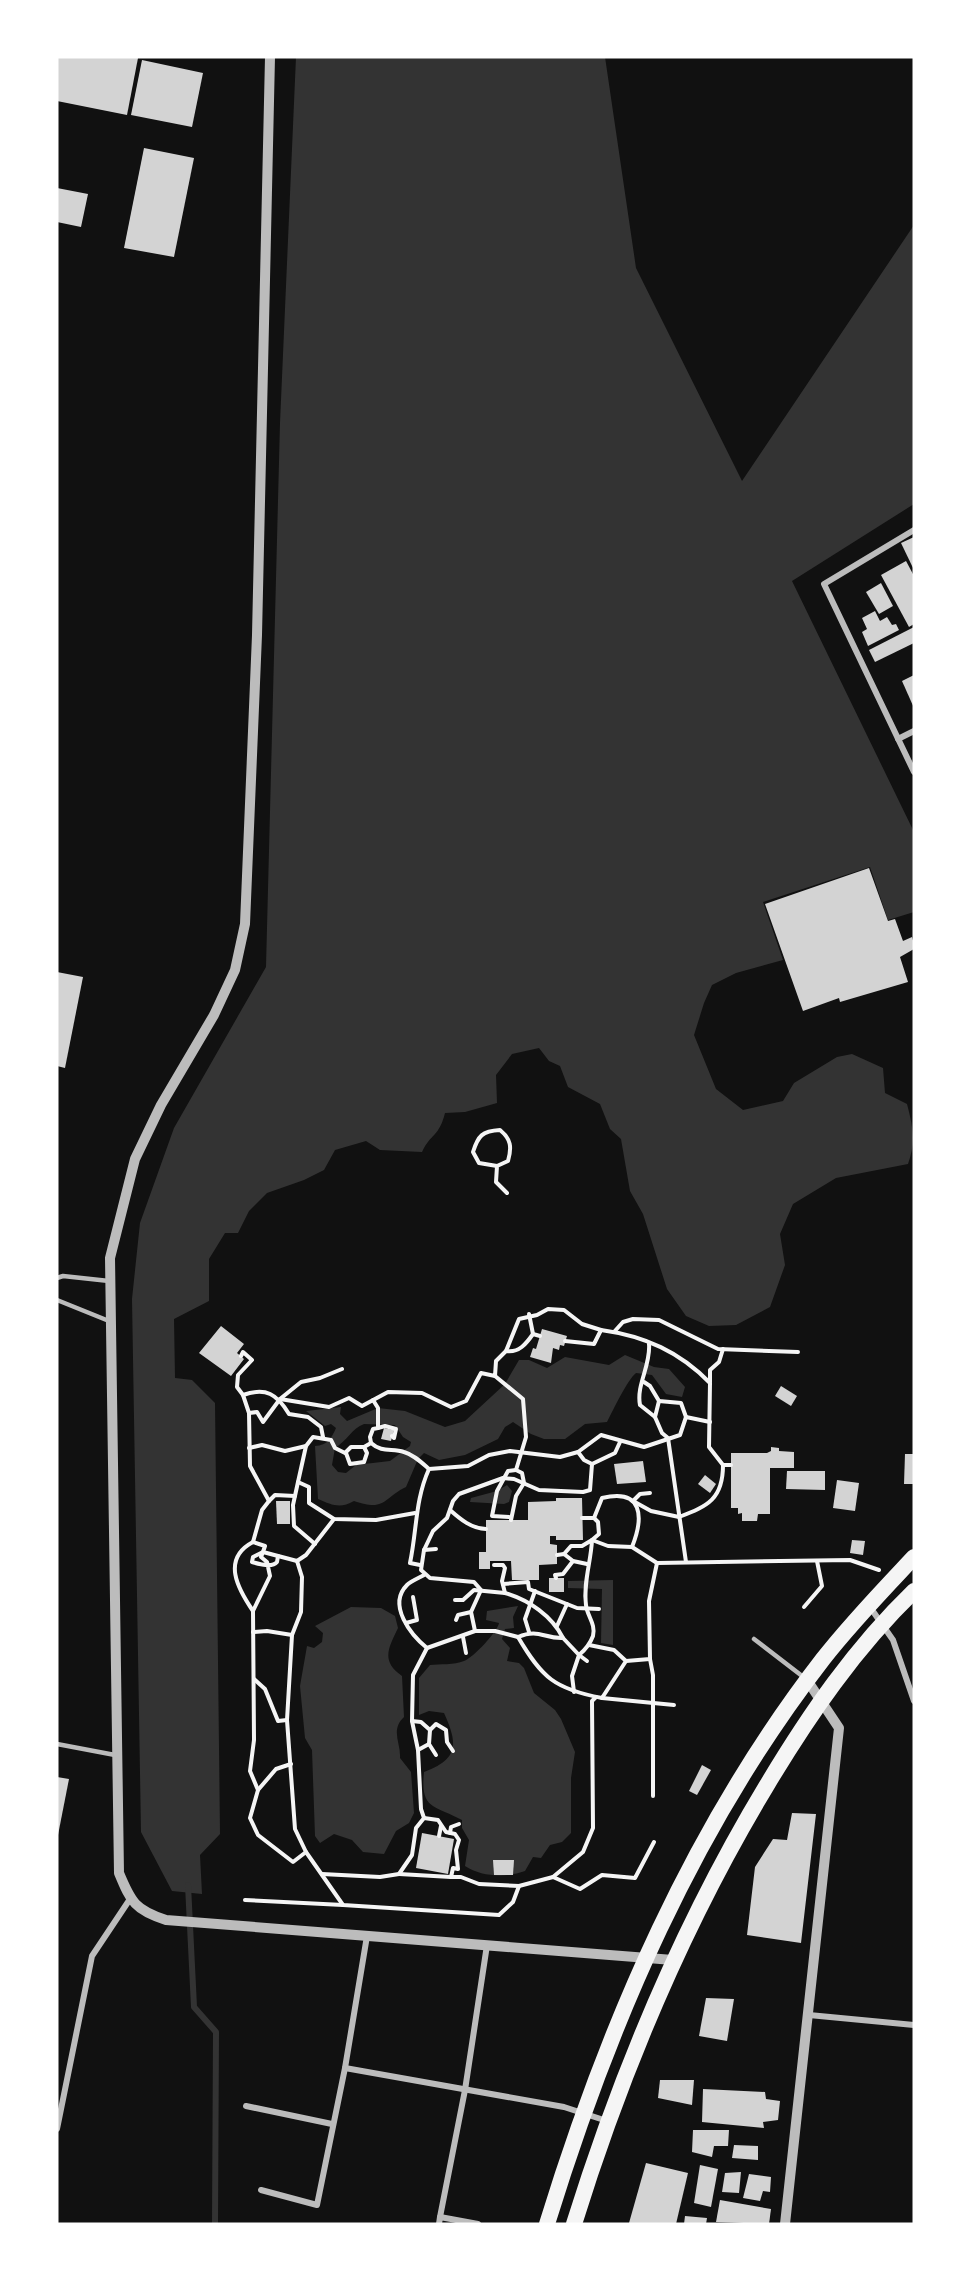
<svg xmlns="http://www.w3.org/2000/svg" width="971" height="2281" font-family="'Space Grotesk',sans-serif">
	<rect width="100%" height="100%" fill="#111"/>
	<g fill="#333" fill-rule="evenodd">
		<path d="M296 57H605L636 268 742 481 914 225V504L792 581 914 832V912L888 920 870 867 763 902 783 960 736 973 712 985 704 1003 694 1035 716 1089 743 1110 783 1101 794 1083 837 1057 852 1054 883 1068 885 1093 907 1104C913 1127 916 1142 908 1164L836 1178 793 1204 780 1234 785 1265 770 1307 736 1325 709 1326 686 1316 667 1289 643 1214 630 1191 621 1139 610 1129 600 1104 568 1087 560 1066 549 1061 539 1048 512 1054 496 1075 497 1103 465 1112 445 1113C439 1137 431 1133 422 1152L380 1150 366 1141 335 1150 324 1170 304 1180 267 1193 249 1211 238 1233H225L209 1259V1301L174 1319 175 1378 192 1380 215 1403 220 1834 200 1855 202 1894 172 1891 141 1832 132 1299 140 1223 174 1128 266 967 280 423Z"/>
		<path d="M625 1355 654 1367 669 1369 685 1387 682 1397 666 1394 652 1375 636 1373C628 1379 613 1410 607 1422L585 1424 565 1439H544L531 1434 513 1422 505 1427 498 1439 465 1455 439 1460 424 1453 418 1459 406 1487C383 1498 386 1512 354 1501 340 1509 332 1505 318 1499L315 1446C328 1445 331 1439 336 1428L331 1424 325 1426 306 1411 341 1407 340 1414 347 1421 378 1408 405 1411 445 1427 465 1421 505 1384 519 1360H529L547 1368 565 1357 609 1365ZM364 1424 395 1425 403 1437 411 1442 410 1446 390 1461 356 1465 346 1473 338 1472 332 1465 335 1448C347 1441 352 1428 364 1424Z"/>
		<path d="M507 1485 512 1491 509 1502 504 1504 470 1502 471 1498 497 1491Z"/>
		<path d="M613 1580V1645L601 1643 602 1589 568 1588V1581Z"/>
		<path d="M518 1606 513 1617 514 1628 505 1629 502 1639 510 1648 507 1661 519 1663 524 1668 534 1693 555 1710 561 1719 575 1752 571 1778V1833L562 1842 550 1845 541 1858 533 1857 525 1871C506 1878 482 1877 465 1866L469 1840 462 1828V1820C434 1805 420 1810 424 1772 459 1759 458 1744 444 1713L429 1711 419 1715V1678L430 1665C440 1664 454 1665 464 1661 473 1658 498 1631 499 1623L486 1620 487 1611Z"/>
		<path d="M351 1607 381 1608 395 1616 398 1628C389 1647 380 1661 402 1676L404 1717C390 1730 401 1743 400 1758L411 1772 414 1813 409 1823 396 1831 384 1854 363 1852 352 1840 334 1834 320 1843 315 1836 312 1750 305 1738 300 1686 307 1646 314 1648 322 1642 323 1633 315 1626Z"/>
	</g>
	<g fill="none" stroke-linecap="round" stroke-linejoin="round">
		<path stroke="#333" stroke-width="6" d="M188 1885 194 2007 216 2032 215 2224"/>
	</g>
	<g fill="#d3d3d3">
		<path d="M57 57 138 58 127 115 57 101Z"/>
		<path d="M142 60 203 73 192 127 131 115Z"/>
		<path d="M144 148 194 158 174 257 124 248Z"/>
		<path d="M57 188 88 194 81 227 57 222Z"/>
		<path d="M914 537V570L901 543Z"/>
		<path d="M906 561 914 576V624L909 627 881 575Z"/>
		<path d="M881 583 893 606 879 614 866 592Z"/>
		<path d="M875 611 880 621 887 617 892 625 896 624 899 630 868 646 862 632 867 629 862 618Z"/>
		<path d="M914 627V643L875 662 869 650Z"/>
		<path d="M914 675V708L902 681Z"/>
		<path d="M869 868 888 921 895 919 903 941 912 937 914 944V949L900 957 908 982 840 1002 839 998 803 1011 765 904Z"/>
		<path d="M57 972 83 977 65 1068 57 1066Z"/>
		<path d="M221 1326 244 1344 237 1353 244 1359 231 1376 199 1353Z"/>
		<path d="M542 1329 567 1336 564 1346 560 1345 559 1350 553 1348 551 1363 530 1357 533 1348 536 1349Z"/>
		<path d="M781 1386 797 1396 791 1406 775 1396Z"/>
		<path d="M384 1428 394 1430 391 1441 381 1439Z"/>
		<path d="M771 1447 779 1448V1451L794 1452V1468H770V1514H758L757 1521H742V1513L738 1514V1508H731V1453H767L771 1451Z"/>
		<path d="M905 1454H914V1484H904Z"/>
		<path d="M643 1461 646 1482 617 1484 614 1464Z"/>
		<path d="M787 1471H825V1490L786 1489Z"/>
		<path d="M705 1475 716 1484 710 1493 698 1484Z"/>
		<path d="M837 1480 859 1483 855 1511 833 1508Z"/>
		<path d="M556 1498H582L583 1540H556V1536H550V1544L557 1545V1564L539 1565V1580H512L511 1561H490V1569H479V1552H486V1520H528V1502L556 1501Z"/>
		<path d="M276 1501H290V1524H277Z"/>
		<path d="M852 1540 865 1541 863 1555 850 1553Z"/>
		<rect x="549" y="1578" width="15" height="14"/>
		<path d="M702 1765 711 1770 697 1795 689 1791Z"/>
		<path d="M57 1777 69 1779 58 1835H57Z"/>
		<path d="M792 1813 816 1814 801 1943 747 1935 755 1867 773 1839 787 1840Z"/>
		<path d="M422 1833 454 1839 448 1874 416 1868Z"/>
		<path d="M493 1860H514L513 1875H494Z"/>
		<path d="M706 1998 734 1999 727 2041 699 2036Z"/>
		<path d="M660 2080H694L692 2105 658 2098Z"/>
		<path d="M703 2089 765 2092 766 2099 780 2101 778 2120 763 2122 764 2128 702 2122Z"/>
		<path d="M693 2130H729L728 2146H714L712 2157 692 2152Z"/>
		<path d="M734 2145 758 2146V2160L732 2158Z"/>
		<path d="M646 2163 688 2173 676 2224 629 2223Z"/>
		<path d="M700 2165 718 2169 711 2207 694 2203Z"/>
		<path d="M741 2172 739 2193 722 2192 725 2173Z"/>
		<path d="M749 2174 771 2177 770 2192 763 2191 760 2201 743 2198Z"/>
		<path d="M720 2200 771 2209 769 2224 716 2222Z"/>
		<path d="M685 2216 707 2218 706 2224H684Z"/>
	</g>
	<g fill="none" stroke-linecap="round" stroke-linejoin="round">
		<g stroke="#f5f5f5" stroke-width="4">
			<path d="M497 1166 479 1163 473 1152C478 1136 482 1131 500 1130 511 1139 512 1147 508 1161L497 1166 496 1182 507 1193"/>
			<path d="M529 1314 533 1334 540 1336"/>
			<path d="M614 1332 623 1322 633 1319 659 1320 718 1349 798 1352"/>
			<path d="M565 1341 594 1344 601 1330C645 1336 680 1352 710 1383L709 1447 723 1465H731"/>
			<path d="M649 1344C651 1365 636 1385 640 1405L655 1417 662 1433 668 1438 686 1562"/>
			<path d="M506 1351C519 1353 526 1344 533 1334"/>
			<path d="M241 1356 243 1352 252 1360 238 1375 237 1387 243 1395C266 1387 277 1394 289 1414L308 1417 321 1427 323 1437"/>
			<path d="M495 1376 523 1399 526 1437 516 1470 522 1473 524 1483 516 1496 511 1520"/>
			<path d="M644 1382 650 1386 659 1401 681 1403 686 1417"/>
			<path d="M710 1382V1370L719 1362 723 1349"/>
			<path d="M243 1395 249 1413 250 1466 269 1501 275 1495 295 1496"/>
			<path d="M280 1399 329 1407 349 1398 362 1406 388 1392 422 1393 451 1407 466 1401 481 1373 495 1376 496 1361 506 1351 519 1319 537 1315 548 1309 564 1310 582 1324 601 1330"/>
			<path d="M249 1413 257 1412 263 1422 280 1399 301 1382 320 1378 342 1369"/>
			<path d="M655 1417 659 1401"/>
			<path d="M378 1428 385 1426 396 1429 394 1438 392 1436"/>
			<path d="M371 1443 370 1437 373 1429 378 1428V1408L373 1400"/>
			<path d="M249 1448 262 1445 285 1451 306 1446"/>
			<path d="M578 1452 584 1460 592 1464"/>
			<path d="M346 1453 350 1464 364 1462 367 1453 364 1447"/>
			<path d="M298 1482 293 1505 294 1526 315 1544"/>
			<path d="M650 1493 640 1494 633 1501 651 1511 679 1517C708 1506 723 1499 723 1465"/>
			<path d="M450 1510C460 1519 472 1529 486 1529"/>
			<path d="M415 1513 376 1520 334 1519 309 1503V1487L298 1482 306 1446 313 1437 331 1440 335 1448 345 1453 351 1447H364L371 1443C382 1453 392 1448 404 1452 414 1455 421 1462 429 1469"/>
			<path d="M509 1517 492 1516 497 1491 508 1471 516 1470"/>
			<path d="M582 1518H594L598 1522 599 1534 592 1540 608 1546 632 1547 657 1563"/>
			<path d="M594 1518 602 1498C643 1488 644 1517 632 1547"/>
			<path d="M253 1542 265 1546 263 1552 297 1561 306 1555 334 1519"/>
			<path d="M424 1550 436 1549"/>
			<path d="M564 1554 571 1546H582L592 1540C591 1562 583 1583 586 1605 587 1616 596 1624 593 1636 590 1644 585 1650 579 1655L587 1661"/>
			<path d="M557 1555 564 1554 573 1561 587 1564"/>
			<path d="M278 1556 277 1562C272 1568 259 1564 252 1562L253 1557 263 1552 261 1557 267 1562 270 1576 253 1611 254 1740 250 1771 258 1790 250 1818 258 1835 293 1862 306 1852"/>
			<path d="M297 1561 302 1577 301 1612 292 1635 287 1720 295 1829 306 1852 343 1905 499 1915 513 1902 519 1886"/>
			<path d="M420 1565 410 1563C417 1530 415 1500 429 1469L468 1466 489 1455 510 1451 560 1457 578 1452 601 1435 644 1447 680 1435 686 1417 710 1422"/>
			<path d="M494 1565H503L505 1568 502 1581 505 1593C529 1600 552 1616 563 1638"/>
			<path d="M424 1575C419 1578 411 1581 407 1585 387 1605 411 1635 427 1648"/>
			<path d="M556 1578 555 1575 563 1574 573 1561"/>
			<path d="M503 1584 528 1582 529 1589 577 1608 599 1609"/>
			<path d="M455 1600H463L474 1590 505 1593"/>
			<path d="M804 1607 822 1586 817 1561"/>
			<path d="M253 1611C238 1589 221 1559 253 1542L262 1510 269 1501"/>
			<path d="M456 1620 458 1615 471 1612"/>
			<path d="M406 1623 417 1620 413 1597"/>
			<path d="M557 1626 567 1604"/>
			<path d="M253 1632 267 1631 292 1635"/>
			<path d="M529 1632 525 1619 535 1591"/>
			<path d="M463 1637 466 1653"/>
			<path d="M518 1637C542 1678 555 1689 602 1698L626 1661 650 1659 649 1601 657 1563 850 1560 879 1570"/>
			<path d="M589 1645 614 1650 626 1661"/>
			<path d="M650 1659 653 1675V1796"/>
			<path d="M254 1679 265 1689 278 1721 287 1720"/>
			<path d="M574 1692 572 1676 579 1655 563 1638C544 1639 539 1628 518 1637L495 1631H475L471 1612 481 1590 474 1582 430 1578 421 1570 424 1550 433 1531 447 1518 453 1501 459 1494 503 1478 514 1479 539 1490 583 1492 590 1490 592 1464 615 1453 620 1442"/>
			<path d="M602 1698 674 1705"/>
			<path d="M412 1721 421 1722 430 1730 429 1744 436 1755"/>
			<path d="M430 1730 436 1724 446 1730 447 1742 453 1751"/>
			<path d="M418 1750 429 1744"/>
			<path d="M258 1790 276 1769 291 1764"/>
			<path d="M424 1818 438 1820 446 1832 455 1834 459 1840 456 1850 458 1869 453 1868 451 1877H461L479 1884 519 1886 553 1877 580 1889 602 1875 635 1878 654 1842"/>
			<path d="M450 1833 451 1827 459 1824"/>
			<path d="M439 1836 441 1826"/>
			<path d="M322 1874 380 1877 399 1874 412 1855 416 1828 424 1818 421 1809 418 1750 412 1721 413 1675 427 1648 475 1631"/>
			<path d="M399 1874 451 1877"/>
			<path d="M553 1877 583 1852 593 1828 592 1701 596 1697"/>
			<path d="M245 1900 343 1905"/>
		</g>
		<g stroke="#bcbcbc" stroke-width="4.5">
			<path d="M57 1278 63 1276 109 1281"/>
			<path d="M57 1300 109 1321"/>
			<path d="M754 1639 806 1679"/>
			<path d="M57 1744 115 1755"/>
		</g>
		<g stroke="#bcbcbc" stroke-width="6">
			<path d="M914 530 824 584 914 772"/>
			<path d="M898 739 914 731"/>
			<path d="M870 1607 893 1640 914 1701"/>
			<path d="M809 2015 914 2025"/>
			<path d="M345 2068 564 2107 607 2121"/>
			<path d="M246 2106 332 2124"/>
			<path d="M57 2129 92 1956 130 1899"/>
			<path d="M261 2190 317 2205 345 2068 367 1936"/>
			<path d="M440 2217 465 2090 487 1945"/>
			<path d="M439 2224 440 2217 478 2224"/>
		</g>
		<g stroke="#bcbcbc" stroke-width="10">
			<path d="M270 57 257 635 245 924 235 970 214 1015 161 1105 135 1159 110 1258 119 1873C131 1902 135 1910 166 1920L673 1960"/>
			<path d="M785 2224 839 1728 807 1680"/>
		</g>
		<g stroke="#f5f5f5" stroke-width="16">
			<path d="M547 2224C609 2023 693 1827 823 1659 851 1623 883 1590 914 1557"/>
			<path d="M574 2224C622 2070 683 1924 767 1785 809 1715 855 1648 914 1591"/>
		</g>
	</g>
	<rect width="971" height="2281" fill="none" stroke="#ffffff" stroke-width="117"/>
</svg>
